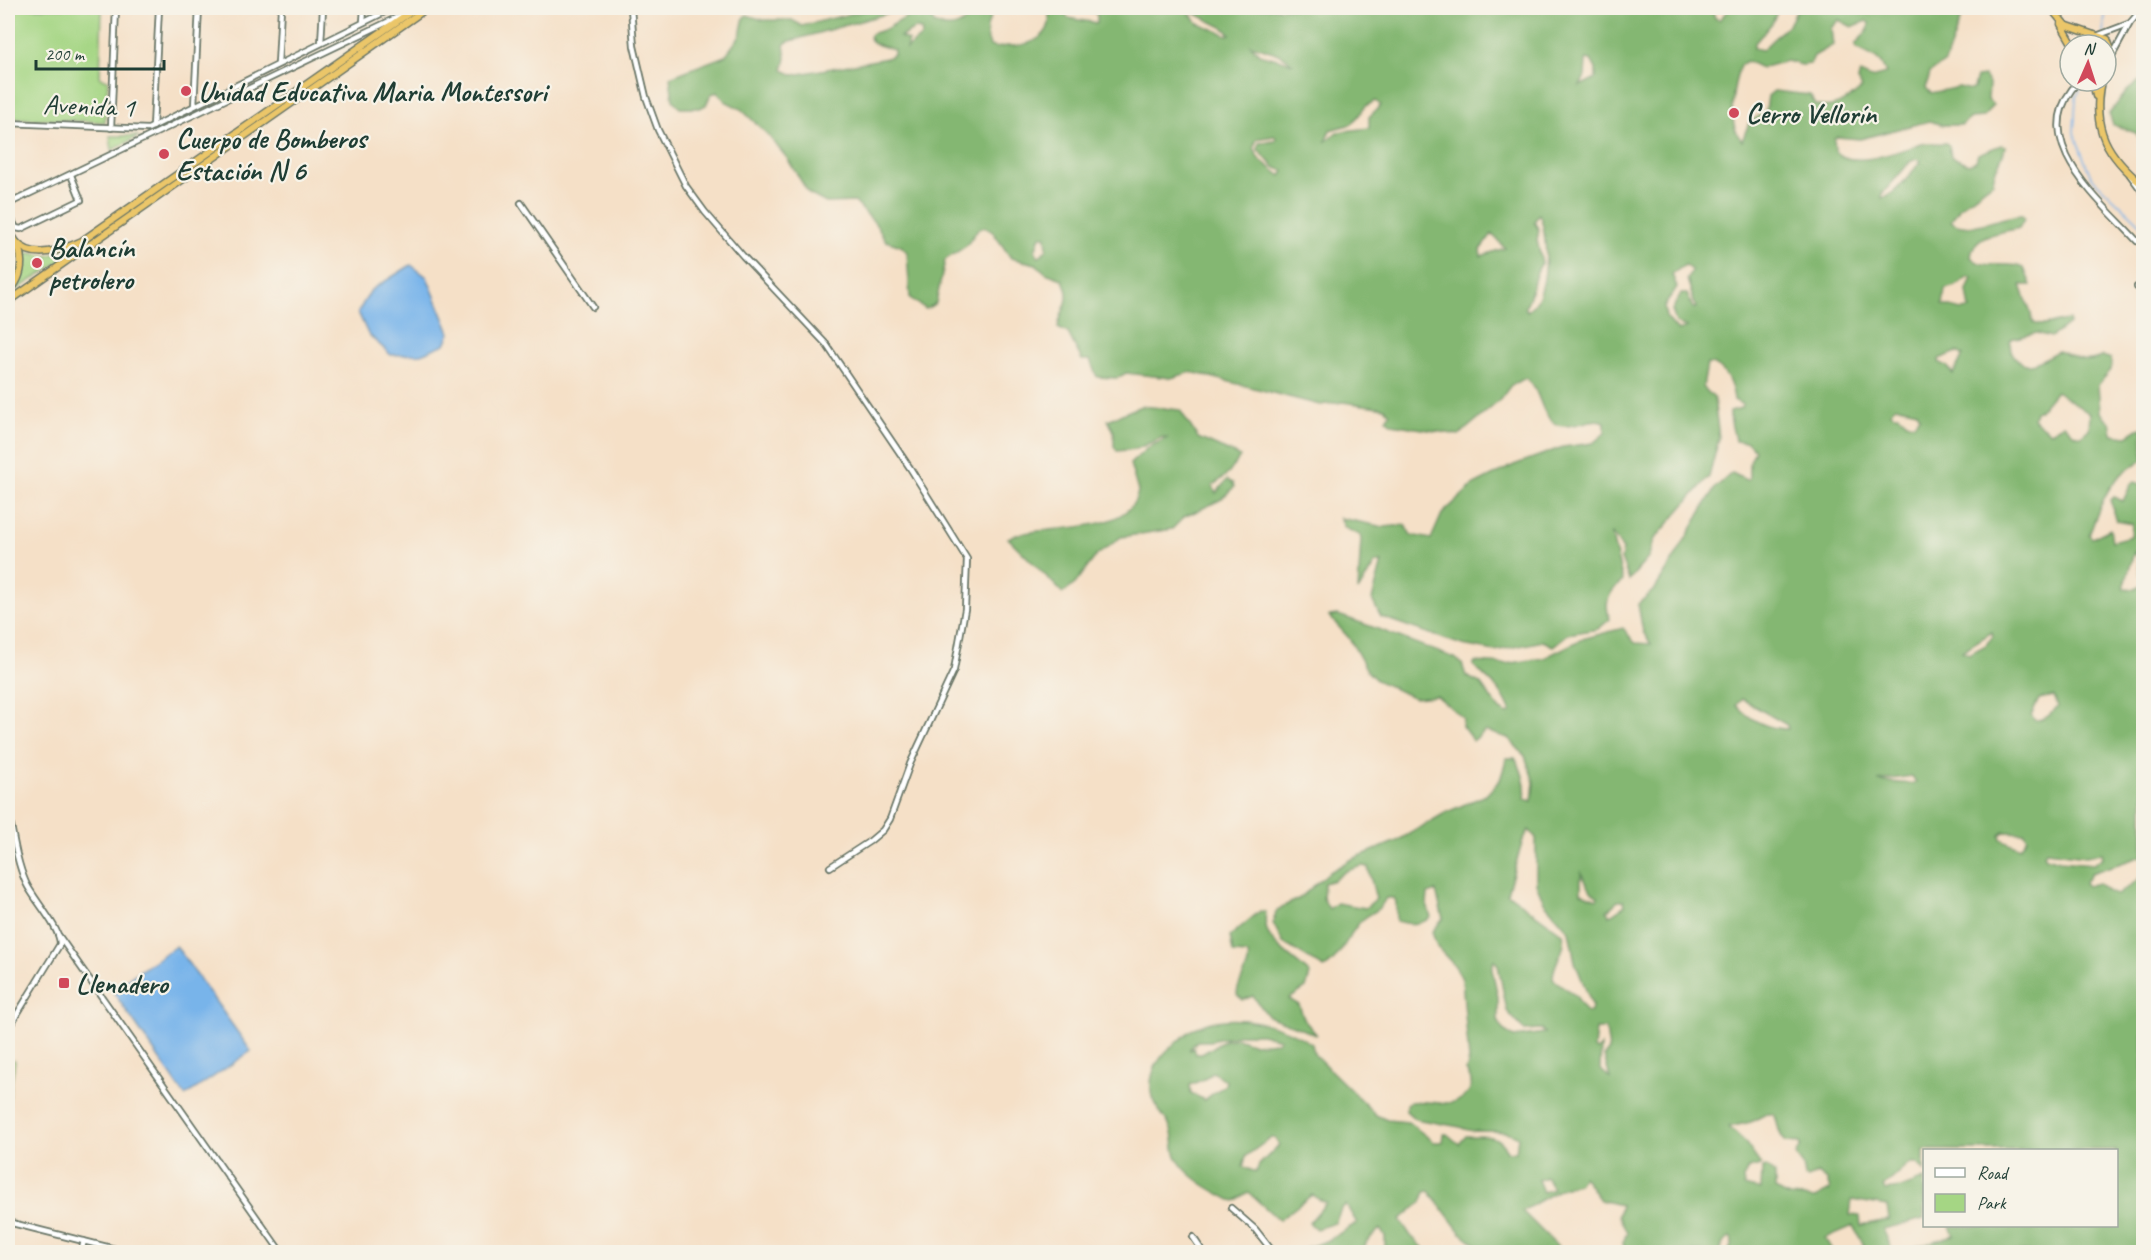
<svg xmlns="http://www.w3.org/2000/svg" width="2151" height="1260" font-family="Caveat,sans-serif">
	<rect width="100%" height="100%" fill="#f7f3e8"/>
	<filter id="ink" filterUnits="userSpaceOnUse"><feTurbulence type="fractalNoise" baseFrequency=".0167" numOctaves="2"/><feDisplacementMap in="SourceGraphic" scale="12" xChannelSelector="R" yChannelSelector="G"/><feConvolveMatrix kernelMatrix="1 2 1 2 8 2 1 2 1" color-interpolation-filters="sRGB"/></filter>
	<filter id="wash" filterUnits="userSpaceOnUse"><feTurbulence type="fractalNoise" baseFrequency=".008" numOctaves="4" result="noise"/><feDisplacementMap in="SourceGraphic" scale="24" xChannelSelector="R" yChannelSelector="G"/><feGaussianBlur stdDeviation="1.35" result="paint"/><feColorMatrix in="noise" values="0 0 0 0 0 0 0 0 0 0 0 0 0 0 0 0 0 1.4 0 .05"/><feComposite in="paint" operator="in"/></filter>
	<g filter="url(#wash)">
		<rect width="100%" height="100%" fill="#f5e0c7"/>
		<g fill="#a5d684" stroke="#628a5c" stroke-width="1.5">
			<path d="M8 8H102L100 78 108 80 105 122 8 118Z"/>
			<path d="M110 136H139L112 150Z"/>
			<path d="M8 239C17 256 17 269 8 285Z"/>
			<path d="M74 249 76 252 16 290 25 252 47 256Z"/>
			<path d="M8 1058 15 1061 8 1106Z"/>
		</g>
		<g fill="#84b772" stroke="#527a53" stroke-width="1.5" fill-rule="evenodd">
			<path d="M873 8H906L787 42 784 45 786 58 783 70 794 75 887 58 894 54V50L873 43 869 37 871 34 886 29 915 12 918 8H931L930 16 934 23C954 34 966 22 979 8H995C988 21 983 31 990 46 998 50 1001 46 1009 46 1033 46 1057 34 1047 8H1061L1068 18 1097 23V15L1089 8H1712L1715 18 1719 20 1730 8H1779L1772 23 1754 44V48L1762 50 1790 23 1798 8H1968L1963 12 1945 62 1930 73 1926 88 1931 93 1959 87 1971 90 1974 88 1977 77 1984 76 1989 84 1988 100 1993 105 1984 117 1970 118 1962 125H1943L1929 121 1860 139 1837 137 1834 139 1835 150C1849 172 1903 149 1922 144 1930 142 1938 144 1946 143L1949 146 1951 157 1969 164 1976 161 1978 154 2001 145 2005 146C2004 159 1994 166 1993 182L1960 207 1951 221C1967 236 2000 215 2022 215L2024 219 2019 228C1999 234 1973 232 1971 257 1983 271 2007 260 2024 268L2031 285H2021L2034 323C2046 329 2057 320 2069 320V324L2051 337 2037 333 2011 339C2009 346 2010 351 2015 357 2028 373 2043 358 2058 351 2077 357 2083 366 2103 356L2111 359V370L2098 385 2100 412 2110 422 2112 434 2127 436 2138 429 2143 428V460C2107 478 2103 500 2089 535L2092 538 2110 529 2112 541 2131 536 2132 524 2117 521 2110 500 2113 497 2123 501 2131 484 2134 482 2143 485 2144 627 2141 625 2139 627 2138 635 2144 636 2143 856 2091 873 2084 883 2087 886 2098 883 2110 893 2117 895 2143 876V1252H1899L1954 1235 1950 1226H2116V1150H1924V1171L1917 1163H1910L1883 1187 1885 1190 1901 1188 1924 1179V1219L1883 1229 1893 1252H1853L1864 1245 1853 1226 1825 1238 1833 1252H1728L1732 1244 1731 1237 1723 1243 1720 1252H1625L1623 1243 1627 1232 1618 1216 1621 1205 1600 1200 1583 1176 1578 1184 1562 1188 1522 1211 1563 1252H1486L1460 1232 1429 1191 1425 1192 1421 1202 1400 1220 1411 1236 1428 1252H1380L1385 1247V1236L1380 1229 1367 1241 1362 1252H1341L1338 1250 1307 1252 1305 1248 1327 1241 1357 1223 1346 1205 1341 1209 1335 1223 1316 1229 1309 1223 1326 1203 1312 1195 1279 1220 1248 1192 1235 1201 1231 1200C1213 1191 1187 1177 1177 1158 1172 1149 1175 1137 1170 1127 1165 1115 1152 1106 1151 1092 1149 1071 1161 1054 1177 1042 1184 1037 1190 1029 1199 1026 1234 1011 1282 1024 1312 1044L1314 1054 1376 1115 1387 1120 1408 1122 1434 1142H1442L1443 1134H1447L1459 1144 1466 1136C1488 1137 1496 1132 1508 1152H1516L1518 1137C1500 1125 1478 1137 1460 1127L1415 1119 1406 1111 1407 1103 1411 1102C1430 1099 1459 1112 1470 1089 1473 1082 1470 1077 1466 1071L1469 1060 1462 979 1455 966 1437 947 1432 932 1443 919 1436 891 1428 894 1427 905 1431 917C1421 926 1408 924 1396 921V902L1394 898H1386C1378 913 1373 911 1362 920 1348 933 1341 959 1324 968L1283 943 1273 923 1276 912 1282 907 1300 898 1328 873 1350 860 1397 841 1445 813 1486 795 1500 780 1507 758H1515C1522 769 1527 786 1525 799L1532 801 1534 782 1525 756 1508 738 1485 731 1473 741 1462 726 1463 718 1437 696 1414 698 1376 680 1368 672 1349 638 1329 616 1338 615C1378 628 1416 644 1455 658L1462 664 1466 676 1480 683 1500 710 1507 714 1511 712C1504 691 1488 680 1473 665L1475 662 1505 664 1544 658 1582 639 1623 628 1635 643 1651 644 1643 632 1638 604 1655 589 1674 559 1715 488 1732 473 1746 480 1749 479V464L1755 450 1747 442 1735 441C1734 431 1729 420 1730 411L1741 408 1743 405 1734 400C1733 387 1724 362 1707 364L1703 387 1714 398 1719 438 1709 477 1654 540 1648 558 1629 580 1621 559 1623 549 1611 533 1623 581C1609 591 1603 603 1610 619L1598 629 1568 634 1553 646 1543 641 1495 651 1462 645 1381 617 1372 600 1382 562 1375 563 1358 591 1361 539 1360 535 1345 528 1340 518 1384 527 1405 525 1411 535 1431 539 1442 514 1472 486 1514 465 1563 447 1593 443 1605 433V422C1591 415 1569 433 1554 423 1539 412 1541 390 1526 378L1511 385 1499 401 1459 435 1392 424 1386 419 1390 413 1385 408 1343 402 1320 405 1191 372 1171 378 1126 373 1117 378 1097 377 1090 360H1082L1068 333 1058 328C1060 308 1075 302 1062 279L1046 273 1036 264 1011 258 993 232 985 227 978 229 966 246 945 260 936 303 926 309 910 298 907 252 901 246 886 241 875 223 855 202 826 203 809 194 787 158 767 134 741 109 725 101 718 92 711 94 706 105 700 108H680L673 100 670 77 725 56 740 36 744 17 747 15 763 20H792L802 26ZM1186 9 1224 28 1230 34 1227 35 1198 23ZM1839 20 1852 27 1866 21 1869 23 1868 30 1855 45 1856 48C1868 54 1883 59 1886 74L1871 78 1860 73 1858 81 1862 88C1850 99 1833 111 1816 105L1810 95 1774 91 1768 96 1766 111 1749 123 1742 141C1726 123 1733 86 1740 65L1747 61 1761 68 1786 61 1802 65 1810 64 1814 56 1833 45 1831 28ZM915 29 921 30 922 36 906 49 908 40 900 37ZM1251 45C1264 49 1282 53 1292 63L1259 54ZM1586 59 1591 60 1596 69V78L1580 86 1585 76ZM1375 101 1381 105 1369 117V128L1337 132 1325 142 1330 130 1352 124 1366 106ZM1274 136 1277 138 1275 141 1259 143 1258 150 1274 167 1284 171 1281 176 1258 158 1254 147 1257 139ZM1918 159 1921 162C1910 172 1898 194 1882 198V194L1911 161ZM1539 214C1549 234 1550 300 1527 311L1525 307C1534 293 1532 275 1542 263L1537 240 1539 230 1534 222ZM1492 234 1505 248 1481 256 1480 250ZM1040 236H1046L1047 249 1039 257 1035 251ZM1685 265 1692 271 1687 279 1696 308H1693L1687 294H1681L1672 310 1676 323 1687 327 1678 331 1666 317 1664 307 1677 287 1672 274ZM1968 276 1972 277 1967 291 1970 309 1962 310 1943 305 1945 289 1956 286ZM1957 352 1963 355 1953 374 1947 366 1939 362V359ZM2056 391 2090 414 2089 429 2081 436 2074 434 2064 424 2050 432 2033 419 2035 412 2042 408ZM1895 406 1917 411 1920 417 1914 424 1908 423 1899 415H1894L1890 412ZM2134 552 2138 558 2142 585 2135 589 2124 588ZM1992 632 1993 636 1986 645 1969 654 1962 651ZM2054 696 2058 706C2052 713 2044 723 2034 719L2031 715 2039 699ZM1742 699 1787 725 1788 729C1767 729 1750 720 1736 705ZM1912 776 1916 782 1913 784 1878 781ZM1529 830 1536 838V883L1544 902 1569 931 1575 962 1592 1005 1591 1012 1587 1013 1576 996 1553 979C1552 962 1568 951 1563 934L1507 893 1523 840ZM2004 832 2024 833 2027 838 2020 848 2001 839 2000 835ZM2046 851 2086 856 2102 853 2103 857 2094 864 2060 861 2046 857 2044 854ZM1362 866 1368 867 1376 899 1365 908 1337 903 1329 909 1323 898 1324 883 1334 880 1346 871ZM1581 873 1591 891 1598 897 1597 899 1581 893ZM1618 901H1624L1625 905 1609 916 1607 911ZM1494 960 1498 965 1507 1011 1524 1030 1541 1029 1545 1033 1514 1037 1503 1030 1498 1020V997L1492 969ZM1596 1029H1606L1609 1050 1604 1056 1610 1078 1600 1069 1601 1046 1597 1050 1594 1048ZM1244 1034H1262L1280 1039 1277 1042 1254 1044 1237 1038 1225 1040 1202 1054H1196L1194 1048 1189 1050 1197 1041H1210ZM1213 1072 1226 1081 1225 1085 1204 1100 1191 1093 1190 1085 1206 1078ZM1766 1114H1774C1779 1122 1776 1132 1786 1142L1800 1143 1801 1146 1796 1156 1803 1165 1805 1177 1808 1178 1818 1173 1827 1180 1830 1190 1815 1198 1789 1196 1775 1189V1174L1766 1167 1762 1168 1761 1190 1744 1186 1743 1179 1748 1168 1761 1165 1744 1141 1729 1127 1751 1122ZM1271 1138H1275L1279 1145 1259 1165 1256 1172 1243 1167 1246 1156ZM1546 1177 1553 1189 1543 1192 1538 1180ZM1852 1200 1887 1206 1889 1220 1861 1225 1860 1216 1850 1215Z"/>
			<path d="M2143 78V143L2136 133 2113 125 2109 114 2127 91Z"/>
			<path d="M1141 406 1180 410 1198 438 1237 455 1240 457 1229 473 1212 486 1216 493 1227 480 1233 483 1234 487 1220 500 1184 517 1172 529 1121 537 1096 556 1075 584 1063 593 1008 538C1038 523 1131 538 1138 491L1130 464 1147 448 1167 438 1163 437 1136 449 1117 451 1114 446V432L1108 420Z"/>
			<path d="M1260 911 1266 912C1260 943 1291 954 1310 974L1306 988 1289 999 1299 1005 1305 1021 1317 1035 1268 1016 1253 996 1243 1000 1237 995C1237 980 1251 971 1248 954L1233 953 1230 936Z"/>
		</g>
		<g fill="#78b4ea" stroke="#4c788f" stroke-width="1.5">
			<path d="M411 265 427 277 450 333 445 344 421 354 391 355 368 334 358 312 371 290Z"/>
			<path d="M176 946 251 1051 185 1096 112 990Z"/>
		</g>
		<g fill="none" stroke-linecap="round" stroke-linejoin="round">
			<g stroke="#78b4ea" stroke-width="1.5">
				<path d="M2103 33 2106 8"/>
				<path d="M2085 81 2076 97 2074 133 2091 177 2144 227"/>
			</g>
		</g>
	</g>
	<g filter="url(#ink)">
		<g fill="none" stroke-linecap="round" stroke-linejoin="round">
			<defs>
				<g id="minor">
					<path d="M631 8 634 46 646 97 658 130 686 186 705 212 743 256 826 344 910 468 967 559 965 609 954 670 910 764 890 819 883 830 870 841 830 867"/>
					<path d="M363 22 364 8"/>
					<path d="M2099 35 2128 24"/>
					<path d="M321 43 323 8"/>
					<path d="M2113 54 2130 23 2143 8"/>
					<path d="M278 64 281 8"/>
					<path d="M2079 81C2023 139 2100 200 2137 241"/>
					<path d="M194 106 199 8"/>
					<path d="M8 123 148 129 393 8"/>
					<path d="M153 127 159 8"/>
					<path d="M111 128 116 8"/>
					<path d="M2130 175 2144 194"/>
					<path d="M521 203 593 307"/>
					<path d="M8 204 404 14"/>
					<path d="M8 213 16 228 21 229 81 200 71 175"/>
					<path d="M2137 287 2144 286"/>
					<path d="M8 809C13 834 16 860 26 883 34 900 60 927 60 944L8 1029"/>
					<path d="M59 936 281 1252"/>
					<path d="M1231 1208 1255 1229 1273 1252"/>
					<path d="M8 1222 127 1252"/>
					<path d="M1193 1237 1203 1252"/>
					<path d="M81 1252 84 1241"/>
				</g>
				<g id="highway">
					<path d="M2055 13 2065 25 2094 35"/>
					<path d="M2061 24 2073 45"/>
					<path d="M2083 45 2094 35 2107 39 2112 53 2106 64"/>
					<path d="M2093 81 2096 96"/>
					<path d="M2101 81C2091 129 2107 156 2144 186"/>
					<path d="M8 231C25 249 26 275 8 292"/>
					<path d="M16 242C33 261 62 250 82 241L416 8"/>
					<path d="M8 302 427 8"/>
				</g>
			</defs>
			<use href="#minor" stroke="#6a7667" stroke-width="8"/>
			<use href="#highway" stroke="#6a7667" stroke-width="9"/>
			<use href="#minor" stroke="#fff" stroke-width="4.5"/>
			<use href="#highway" stroke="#ebc669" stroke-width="6"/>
		</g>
	</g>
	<g fill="#d1495b" stroke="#f7f3e8" stroke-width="2">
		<circle cx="186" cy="91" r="6"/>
		<circle cx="1734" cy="113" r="6"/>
		<circle cx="164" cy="154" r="6"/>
		<circle cx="37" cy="263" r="6"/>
		<rect x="58" y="977" width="12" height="12" rx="3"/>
	</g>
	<g text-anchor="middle" stroke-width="4.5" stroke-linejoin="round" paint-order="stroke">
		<g font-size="28" font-weight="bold" fill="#1f3d34" stroke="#f7f3e8" text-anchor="start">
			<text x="198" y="101">Unidad Educativa Maria Montessori</text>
			<text x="1746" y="123">Cerro Vellorín</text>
			<text x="176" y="148">Cuerpo de Bomberos<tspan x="176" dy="32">Estación N 6</tspan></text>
			<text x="49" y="257">Balancín<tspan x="49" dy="32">petrolero</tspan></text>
			<text x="76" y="993">Llenadero</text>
		</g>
		<g font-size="28" fill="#1f3d34" stroke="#f7f3e8">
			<text transform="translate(89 105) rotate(2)" y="10">Avenida 1</text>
		</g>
	</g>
	<rect width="2151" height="1260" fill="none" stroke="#f7f3e8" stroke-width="30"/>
	<rect x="1923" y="1149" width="195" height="78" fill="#f7f3e8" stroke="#a1aaa0" stroke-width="1.5"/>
	<rect x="1935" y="1168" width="30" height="9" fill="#ffffff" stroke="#a1aaa0" stroke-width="1.5"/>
	<text x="1977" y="1179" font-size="18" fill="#1f3d34">Road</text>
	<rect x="1935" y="1194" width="30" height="18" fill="#a5d684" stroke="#a1aaa0" stroke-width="1.5"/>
	<text x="1977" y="1209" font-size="18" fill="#1f3d34">Park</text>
	<g transform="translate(2088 63) rotate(3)"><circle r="28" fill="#f7f3e8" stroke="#a1aaa0" stroke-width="1.5"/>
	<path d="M0-4.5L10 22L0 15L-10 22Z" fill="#d1495b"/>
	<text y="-9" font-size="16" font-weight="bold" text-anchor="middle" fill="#1f3d34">N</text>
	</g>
	<path d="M36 60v9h128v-9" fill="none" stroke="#1f3d34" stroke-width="3"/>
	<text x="45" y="60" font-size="18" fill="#1f3d34" stroke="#f7f3e8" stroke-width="4.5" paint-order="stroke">200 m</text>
</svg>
